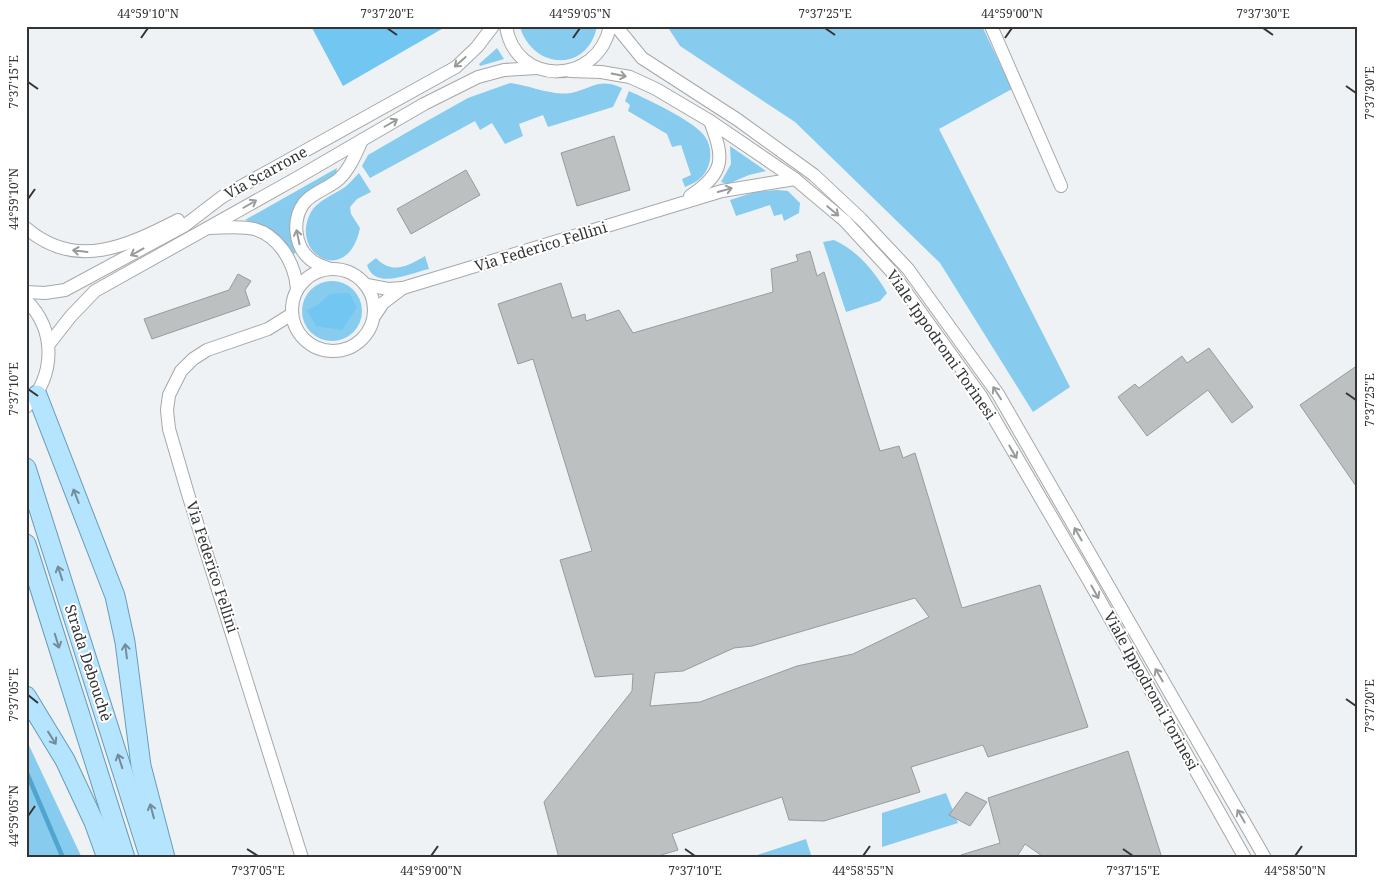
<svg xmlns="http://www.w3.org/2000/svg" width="1384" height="884" font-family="'Noto Serif',serif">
	<rect width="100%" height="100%" fill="#eff2f4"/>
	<g fill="#87cbee">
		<path d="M597 26C588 73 533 70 520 27Z"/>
		<path d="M667 26H982L1012 89 939 129 1070 387 1033 412 940 263 795 122 680 46Z"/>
		<path d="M497 48 504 59 480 66 479 64Z"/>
		<path d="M510 83C529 85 551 96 571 93 591 89 599 77 622 88L613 107 548 127 543 115 519 124 523 136 505 144 492 123 480 130 475 121 370 178 362 166 368 155 418 126 468 98Z"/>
		<path d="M629 91C647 99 691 120 703 134 710 142 712 154 709 164 705 177 697 182 685 187L682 179 691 175 681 145 672 147 667 134 628 111 630 105 625 101Z"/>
		<path d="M730 146 766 171 749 175 728 184 721 182 731 164Z"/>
		<path d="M337 168 336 174C300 197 280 207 297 252L292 255C277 231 272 228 245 220Z"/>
		<path d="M359 173 371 192 357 199 350 207 351 214 360 228C348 288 288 254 311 212 317 201 335 194 345 187 350 183 355 177 359 173Z"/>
		<path d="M777 190 788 191 800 203 799 213 784 221 782 214 774 216 770 205 736 216 730 200 755 192Z"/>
		<path d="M834 240C857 250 875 272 887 293L880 301 846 312 823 242Z"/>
		<path d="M425 256 429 269C410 273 375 291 367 265L376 258C392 275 408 266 425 256Z"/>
		<circle cx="332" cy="311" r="30"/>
		<path d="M26 739 82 858H26Z"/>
		<path d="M946 793 958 823 882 847V813Z"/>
		<path d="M806 839 812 858H748Z"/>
	</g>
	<g fill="#72c7f2">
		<path d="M311 26H447L343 86Z"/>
		<path d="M349 293 357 307 342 330 316 326 307 310 318 305 330 294Z"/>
	</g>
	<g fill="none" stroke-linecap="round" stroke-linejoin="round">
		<path stroke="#50a5d0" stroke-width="4.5" d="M26 771 63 858"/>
	</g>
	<g fill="#bcc0c1" stroke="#989b9d" fill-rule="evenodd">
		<path d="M614 136 630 190 577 206 561 153Z"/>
		<path d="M466 170 480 195 411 234 397 209Z"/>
		<path d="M810 251 817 276 824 272 880 451 899 446 903 458 915 453 962 608 1040 585 1088 727 988 757 983 745 911 767 920 792 824 821 789 820 782 797 672 834 678 850 651 858H559L544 802 632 691 633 674 595 677 560 560 592 551 533 359 518 364 498 304 561 283 572 318 585 314 586 321 619 310 633 333 773 292 771 269 798 261 796 255ZM915 598 929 617 853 654 797 666 700 702 650 706 655 673 683 671 734 648 752 646Z"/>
		<path d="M238 274 251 281 245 290 250 305 152 339 144 319 229 290Z"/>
		<path d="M1209 348 1253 407 1232 423 1208 390 1147 436 1118 397 1135 384 1139 388 1182 356 1187 363Z"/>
		<path d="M1358 365V489L1300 405Z"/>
		<path d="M1128 751 1162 858H1045L1025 844 1016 858H961V855L1000 843 988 798Z"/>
		<path d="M966 792 987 802 970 826 949 815Z"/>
	</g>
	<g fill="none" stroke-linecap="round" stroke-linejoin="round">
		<defs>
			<g id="street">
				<path d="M506 26C515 87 598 86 610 26"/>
				<path d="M616 26 642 58 738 120 814 175 861 219 908 269 998 394 1265 858"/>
				<path d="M991 26 1061 186"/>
				<path d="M570 71 601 72 630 77 656 89 710 121 795 179 845 221 891 271 981 396 1089 581 1245 858"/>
				<path d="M690 196C726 172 724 158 710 121"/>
				<path d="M26 228C76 271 127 246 178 220"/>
				<path d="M210 228C241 227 262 222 283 250 292 263 296 274 297 289"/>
				<circle cx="333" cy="310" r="41"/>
				<path d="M330 269C323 266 315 264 310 259 294 246 292 219 304 203 313 192 329 188 339 179 350 169 356 153 362 140"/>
				<path d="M367 285 388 289 403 288 722 191 795 179"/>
				<path d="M26 292 45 293 65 290 184 226 222 197 456 67 477 47 493 26"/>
				<path d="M26 300C57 331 55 376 26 407"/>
				<path d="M292 314 268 329 207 350 193 359 181 371 169 395 167 410 169 429 188 494 302 858"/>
				<path d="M375 315 383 303 403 288"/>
				<path d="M49 344 71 316 95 291 295 179 424 104 478 77 504 70 537 68"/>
			</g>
			<g id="primary">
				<path d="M37 395 115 596 125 642 141 766 165 858"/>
				<path d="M26 468 150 858"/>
				<path d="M26 544 125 858"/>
				<path d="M26 696 65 760 94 822 107 858"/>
			</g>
		</defs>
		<use href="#street" stroke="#a5a8aa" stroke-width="14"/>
		<use href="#primary" stroke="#689bb7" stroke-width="21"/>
		<use href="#street" stroke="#fff" stroke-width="12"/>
		<use href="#primary" stroke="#b5e5fe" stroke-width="19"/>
	</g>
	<defs><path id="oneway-shaft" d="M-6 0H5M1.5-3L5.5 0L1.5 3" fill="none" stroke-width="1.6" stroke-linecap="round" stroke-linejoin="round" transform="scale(1.25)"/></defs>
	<g stroke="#999a9a">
		<use href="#oneway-shaft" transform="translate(460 62) rotate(139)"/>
		<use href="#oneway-shaft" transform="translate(619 75) rotate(11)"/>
		<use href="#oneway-shaft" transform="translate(391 123) rotate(-30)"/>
		<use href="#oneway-shaft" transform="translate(725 190) rotate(-15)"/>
		<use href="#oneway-shaft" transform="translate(250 204) rotate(-30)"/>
		<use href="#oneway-shaft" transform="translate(833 211) rotate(40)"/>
		<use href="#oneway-shaft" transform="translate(298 237) rotate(-102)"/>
		<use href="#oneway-shaft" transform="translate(80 251) rotate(-173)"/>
		<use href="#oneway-shaft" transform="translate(137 252) rotate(151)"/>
		<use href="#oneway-shaft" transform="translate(997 393) rotate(-123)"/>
		<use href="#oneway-shaft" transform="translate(1013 452) rotate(60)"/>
		<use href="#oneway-shaft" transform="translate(1078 534) rotate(-120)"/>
		<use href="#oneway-shaft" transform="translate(1095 592) rotate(61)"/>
		<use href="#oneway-shaft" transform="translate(1159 675) rotate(-120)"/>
		<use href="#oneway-shaft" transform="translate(1241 816) rotate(-120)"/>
	</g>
	<g stroke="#748c9a">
		<use href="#oneway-shaft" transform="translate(76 496) rotate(-111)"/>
		<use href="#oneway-shaft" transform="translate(60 573) rotate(-108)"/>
		<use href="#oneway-shaft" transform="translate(57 641) rotate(73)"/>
		<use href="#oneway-shaft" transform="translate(126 651) rotate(-97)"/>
		<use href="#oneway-shaft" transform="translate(52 738) rotate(58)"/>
		<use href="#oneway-shaft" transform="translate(120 761) rotate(-108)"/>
		<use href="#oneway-shaft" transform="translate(152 811) rotate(-105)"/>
	</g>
	<path fill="none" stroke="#333435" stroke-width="2" d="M387 28 397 35M825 28 835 35M1263 28 1273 35M141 38 148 28M573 38 580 28M1005 38 1012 28M28 82 38 89M1346 86 1356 93M28 199 35 189M28 389 38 396M1346 393 1356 400M28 695 38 703M1346 699 1356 706M28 816 35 806M247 849 258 856M685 849 695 856M1123 849 1133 856M431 856 438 846M863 856 870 846M1295 856 1302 846"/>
	<g text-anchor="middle" stroke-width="4" stroke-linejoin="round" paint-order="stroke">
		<g font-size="15" fill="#333435" stroke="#fff">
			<text transform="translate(266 173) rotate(-29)" y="5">Via Scarrone</text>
			<text transform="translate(541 247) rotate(-17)" y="5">Via Federico Fellini</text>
			<text transform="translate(941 345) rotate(55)" y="5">Viale Ippodromi Torinesi</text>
			<text transform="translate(212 567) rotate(72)" y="5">Via Federico Fellini</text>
			<text transform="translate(88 663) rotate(72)" y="5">Strada Debouchè</text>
			<text transform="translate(1151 691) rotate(61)" y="5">Viale Ippodromi Torinesi</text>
		</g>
	</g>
	<rect width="1384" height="884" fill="none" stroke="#ffffff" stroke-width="55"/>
	<rect x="28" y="28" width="1328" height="828" fill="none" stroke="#333435" stroke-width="2"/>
	<g font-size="12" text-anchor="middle" fill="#333435">
		<text x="148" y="18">44°59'10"N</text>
		<text x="387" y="18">7°37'20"E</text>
		<text x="580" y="18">44°59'05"N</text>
		<text x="825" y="18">7°37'25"E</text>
		<text x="1012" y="18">44°59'00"N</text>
		<text x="1263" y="18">7°37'30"E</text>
		<text transform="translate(14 82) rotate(-90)" y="4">7°37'15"E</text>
		<text transform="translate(1370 93) rotate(-90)" y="4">7°37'30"E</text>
		<text transform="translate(14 199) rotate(-90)" y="4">44°59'10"N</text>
		<text transform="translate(14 389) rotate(-90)" y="4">7°37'10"E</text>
		<text transform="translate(1370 400) rotate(-90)" y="4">7°37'25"E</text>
		<text transform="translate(14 695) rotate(-90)" y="4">7°37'05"E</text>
		<text transform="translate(1370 706) rotate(-90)" y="4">7°37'20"E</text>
		<text transform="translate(14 816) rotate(-90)" y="4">44°59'05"N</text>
		<text x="258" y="875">7°37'05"E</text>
		<text x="431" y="875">44°59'00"N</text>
		<text x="695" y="875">7°37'10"E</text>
		<text x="863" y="875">44°58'55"N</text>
		<text x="1133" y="875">7°37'15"E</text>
		<text x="1295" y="875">44°58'50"N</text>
	</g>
</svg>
